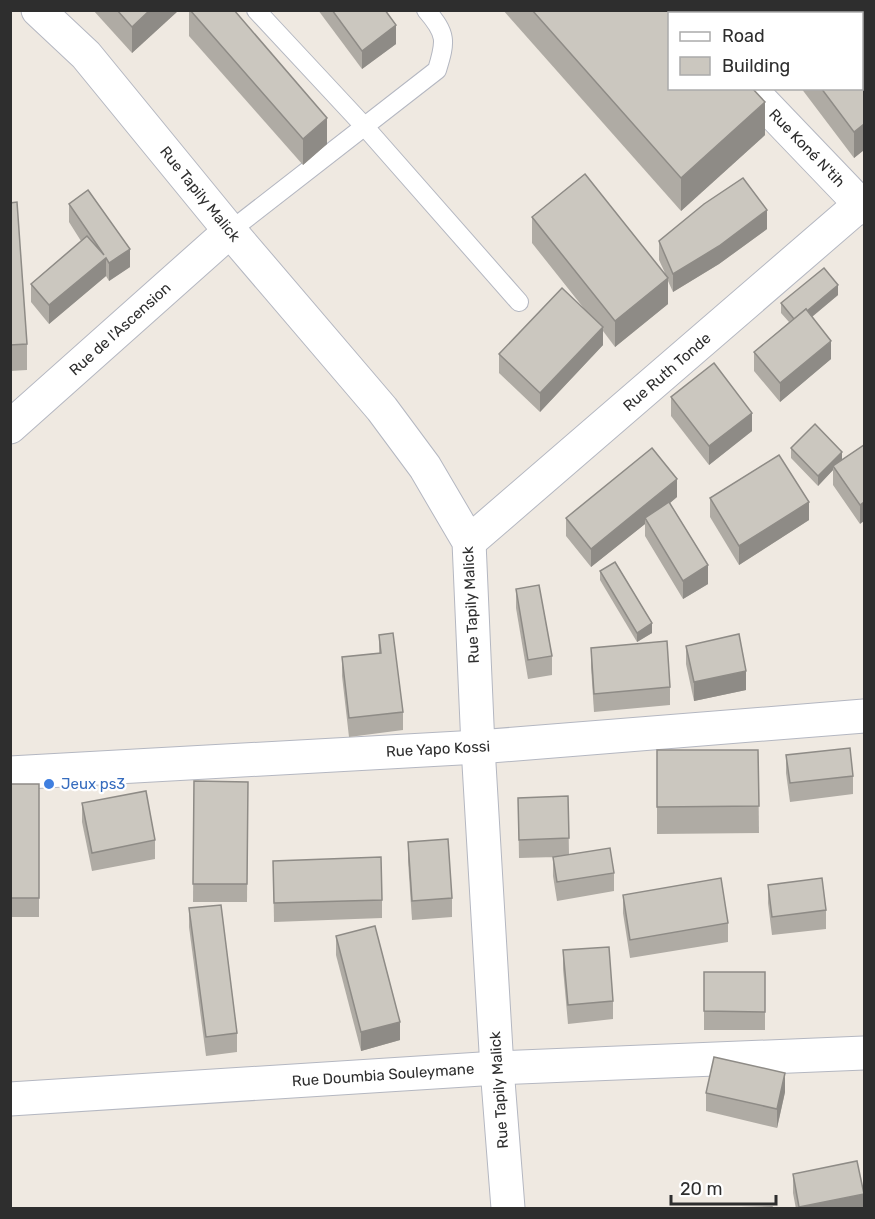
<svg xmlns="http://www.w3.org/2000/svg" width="875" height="1219" font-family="Rubik,sans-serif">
	<rect width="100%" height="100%" fill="#efe9e1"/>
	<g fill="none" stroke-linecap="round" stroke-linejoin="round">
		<defs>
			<g id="service">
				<path d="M256 10 365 127 519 302"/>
				<path d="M230 231 437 70C446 41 447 34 426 10"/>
			</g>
			<g id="minor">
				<path d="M38 10 86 55 230 231 382 409 425 467 469 542 478 747 497 1068 508 1208"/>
				<path d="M749 88 864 208"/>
				<path d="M10 427 230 231"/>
				<path d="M469 542 864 201"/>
				<path d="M10 773 478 747 864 716"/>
				<path d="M10 1099 497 1068 864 1053"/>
			</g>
		</defs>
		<use href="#service" stroke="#b4b7c1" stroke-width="20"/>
		<use href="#minor" stroke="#b4b7c1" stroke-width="35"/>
		<use href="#service" stroke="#fff" stroke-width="18"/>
		<use href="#minor" stroke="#fff" stroke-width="33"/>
	</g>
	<g fill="#afaba4">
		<path d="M93 10H179L132 53Z"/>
		<path d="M189 10H234L327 144 303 165 189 36Z"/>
		<path d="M318 10H385L396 44 362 69Z"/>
		<path d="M503 10H683L765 135 681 211Z"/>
		<path d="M707 10H733L728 14H709Z"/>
		<path d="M737 10H862L864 14V150L854 158 801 88H861V14H738Z"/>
		<path d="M10 203 27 344V370L10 371Z"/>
		<path d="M69 204 130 267 109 281 106 276 49 324 31 302V284L81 241 69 222Z"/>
		<path d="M532 217 665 273 659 260V241L767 229 719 264 673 292 668 281V304L615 347 603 331V345L540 412 499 373V354L586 311 532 243Z"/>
		<path d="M838 295 812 317 831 359 780 402 754 371V352L789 322 781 313V303Z"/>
		<path d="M671 397 752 431 709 465 671 416Z"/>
		<path d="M864 445 860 524 833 485V470L818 486 791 458V448L842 460Z"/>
		<path d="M677 497 670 503 708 584 683 599 645 536V524L591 567 566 536V518Z"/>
		<path d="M710 498 809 520 739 565 710 517Z"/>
		<path d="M600 571 652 633 637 642 600 580Z"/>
		<path d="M516 589 552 656V675L528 679 516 608Z"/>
		<path d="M379 635 403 712V730L349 737 342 676V657L379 653Z"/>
		<path d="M686 646 746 690 694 701 686 664Z"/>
		<path d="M591 648 670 687V705L594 712 591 667Z"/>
		<path d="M657 750H758L759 833 657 834Z"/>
		<path d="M786 755 853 776V794L790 802 786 773Z"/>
		<path d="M194 781 248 782 247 902H193Z"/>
		<rect x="10" y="784" width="29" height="133"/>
		<path d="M568 796 569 855 614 873V891L557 901 553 876V857H555L519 858 518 798Z"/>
		<path d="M82 803 155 840V859L92 871 82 822Z"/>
		<path d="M408 842 452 898V917L412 920 408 861Z"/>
		<path d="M273 861 382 900V918L274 922Z"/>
		<path d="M768 885 826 910V929L772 935 768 903Z"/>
		<path d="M623 895 728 923V942L630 958 623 913Z"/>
		<path d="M189 908 237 1033V1052L206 1056 189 927Z"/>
		<path d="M336 936 400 1040 361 1051 336 955Z"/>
		<path d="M563 950 613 1001V1019L568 1024 563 969Z"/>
		<rect x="704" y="972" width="61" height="58"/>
		<path d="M785 1092 777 1128 706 1111V1093Z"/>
		<path d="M793 1174 864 1209H796L793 1193Z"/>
	</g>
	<g fill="#8e8b86">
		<path d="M150 10H179L132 53V27Z"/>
		<path d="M715 10H733L728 14H715Z"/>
		<path d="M810 10H846L842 14H805Z"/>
		<path d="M396 25V44L362 69V51Z"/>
		<path d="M765 102V135L681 211V178Z"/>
		<path d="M327 118V144L303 165V139Z"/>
		<path d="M864 124V150L854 158V132Z"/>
		<path d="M767 210V229L719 264 673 292V274Z"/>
		<path d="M130 249V267L109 281V263Z"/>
		<path d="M106 258V276L49 324V305Z"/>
		<path d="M668 278V304L615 347V321Z"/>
		<path d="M838 285V295L796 330V320Z"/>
		<path d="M603 327V345L540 412V393Z"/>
		<path d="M831 341V359L780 402V383Z"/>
		<path d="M752 413V431L709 465V446Z"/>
		<path d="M842 452V461L833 466V470L818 486V476Z"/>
		<path d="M677 479V497L647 522 645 518V524L591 567V549Z"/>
		<path d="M809 502V520L739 565V546Z"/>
		<path d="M864 502V521L860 524V505Z"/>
		<path d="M708 565V584L683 599V581Z"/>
		<path d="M652 623V633L637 642V633Z"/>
		<path d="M746 671V690L694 701V682Z"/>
		<path d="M400 1022V1040L361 1051V1032Z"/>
		<path d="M785 1073V1092L777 1128V1109Z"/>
		<path d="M864 1194V1209H799V1207Z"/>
	</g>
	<g fill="#cbc7bf" stroke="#8e8b86" stroke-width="1.5">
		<path d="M117 10H150L132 27Z"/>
		<path d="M190 10H234L327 118 303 139Z"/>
		<path d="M332 10H385L396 25 362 51Z"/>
		<path d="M532 10H683L685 14H669V88H752L765 102 681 178Z"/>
		<path d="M754 10H810L805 14H756Z"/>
		<path d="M823 10H862L864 14V124L854 132 821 88H861V14H819Z"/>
		<path d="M585 174 668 278 615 321 532 217Z"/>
		<path d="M743 178 767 210 719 246 673 274 659 241 704 204Z"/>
		<path d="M88 190 130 249 109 263 106 258 49 305 31 284 87 236 104 255 69 204Z"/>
		<path d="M17 202 27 344 10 345V203Z"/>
		<path d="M824 268 838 285 807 311 806 309 794 319 781 303Z"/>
		<path d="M562 288 603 327 540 393 499 354Z"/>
		<path d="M806 309 831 341 780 383 754 352Z"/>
		<path d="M714 363 752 413 709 446 671 397Z"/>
		<path d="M815 424 842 452 818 476 791 448Z"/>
		<path d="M864 445V502L860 505 833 466Z"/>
		<path d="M652 448 677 479 591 549 566 518Z"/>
		<path d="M779 455 809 502 739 546 710 498Z"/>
		<path d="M669 502 708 565 683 581 645 518Z"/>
		<path d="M615 562 652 623 637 633 600 571Z"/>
		<path d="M539 585 552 656 528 660 516 589Z"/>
		<path d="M393 633 403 712 349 718 342 657 381 653 379 635Z"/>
		<path d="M739 634 746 671 694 682 686 646Z"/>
		<path d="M667 641 670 687 594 694 591 648Z"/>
		<path d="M850 748 853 776 790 783 786 755Z"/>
		<path d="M657 750H758L759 806 657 807Z"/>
		<path d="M194 781 248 782 247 884H193Z"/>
		<rect x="10" y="784" width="29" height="114"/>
		<path d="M146 791 155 840 92 853 82 803Z"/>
		<path d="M568 796 569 838 519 840 518 798Z"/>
		<path d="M448 839 452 898 412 901 408 842Z"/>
		<path d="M610 848 614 873 557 882 553 857Z"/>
		<path d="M381 857 382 900 274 903 273 861Z"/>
		<path d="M721 878 728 923 630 940 623 895Z"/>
		<path d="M822 878 826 910 772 917 768 885Z"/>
		<path d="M221 905 237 1033 206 1037 189 908Z"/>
		<path d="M375 926 400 1022 361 1032 336 936Z"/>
		<path d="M609 947 613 1001 568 1005 563 950Z"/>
		<path d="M704 972H765V1012L704 1011Z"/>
		<path d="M714 1057 785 1073 777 1109 706 1093Z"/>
		<path d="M857 1161 864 1194 799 1207 793 1174Z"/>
		<path d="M772 1207V1209H683Z"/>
	</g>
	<circle fill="#3f7fe0" stroke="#fff" stroke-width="2" cx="49" cy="784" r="6"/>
	<g text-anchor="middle" stroke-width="4.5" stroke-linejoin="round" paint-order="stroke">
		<g font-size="15" fill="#2e2e2e" stroke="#fff">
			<text transform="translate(807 148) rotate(46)" y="5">Rue Koné N'tih</text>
			<text transform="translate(200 194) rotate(51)" y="5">Rue Tapily Malick</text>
			<text transform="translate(120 329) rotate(-42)" y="5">Rue de l'Ascension</text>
			<text transform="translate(667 372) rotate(-41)" y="5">Rue Ruth Tonde</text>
			<text transform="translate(471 605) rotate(-93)" y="5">Rue Tapily Malick</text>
			<text transform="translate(438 749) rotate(-3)" y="5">Rue Yapo Kossi</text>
			<text transform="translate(383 1075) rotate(-4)" y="5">Rue Doumbia Souleymane</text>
			<text transform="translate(499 1090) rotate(-94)" y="5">Rue Tapily Malick</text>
		</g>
		<g font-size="15" fill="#366cbe" stroke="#fff" text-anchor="start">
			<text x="61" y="789">Jeux ps3</text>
		</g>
	</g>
	<rect width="875" height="1219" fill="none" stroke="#2e2e2e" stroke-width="24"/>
	<rect x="668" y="12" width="195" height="78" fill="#ffffff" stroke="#ababab" stroke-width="1.5"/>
	<rect x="680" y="32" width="30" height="9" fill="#ffffff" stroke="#ababab" stroke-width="1.5"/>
	<text x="722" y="42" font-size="18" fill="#2e2e2e">Road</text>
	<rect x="680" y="57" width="30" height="18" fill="#cbc7bf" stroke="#ababab" stroke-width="1.5"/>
	<text x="722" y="72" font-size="18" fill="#2e2e2e">Building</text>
	<path d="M671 1195v9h105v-9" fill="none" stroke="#2e2e2e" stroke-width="3"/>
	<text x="680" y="1195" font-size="18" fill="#2e2e2e" stroke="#ffffff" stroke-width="4.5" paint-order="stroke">20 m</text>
</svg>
